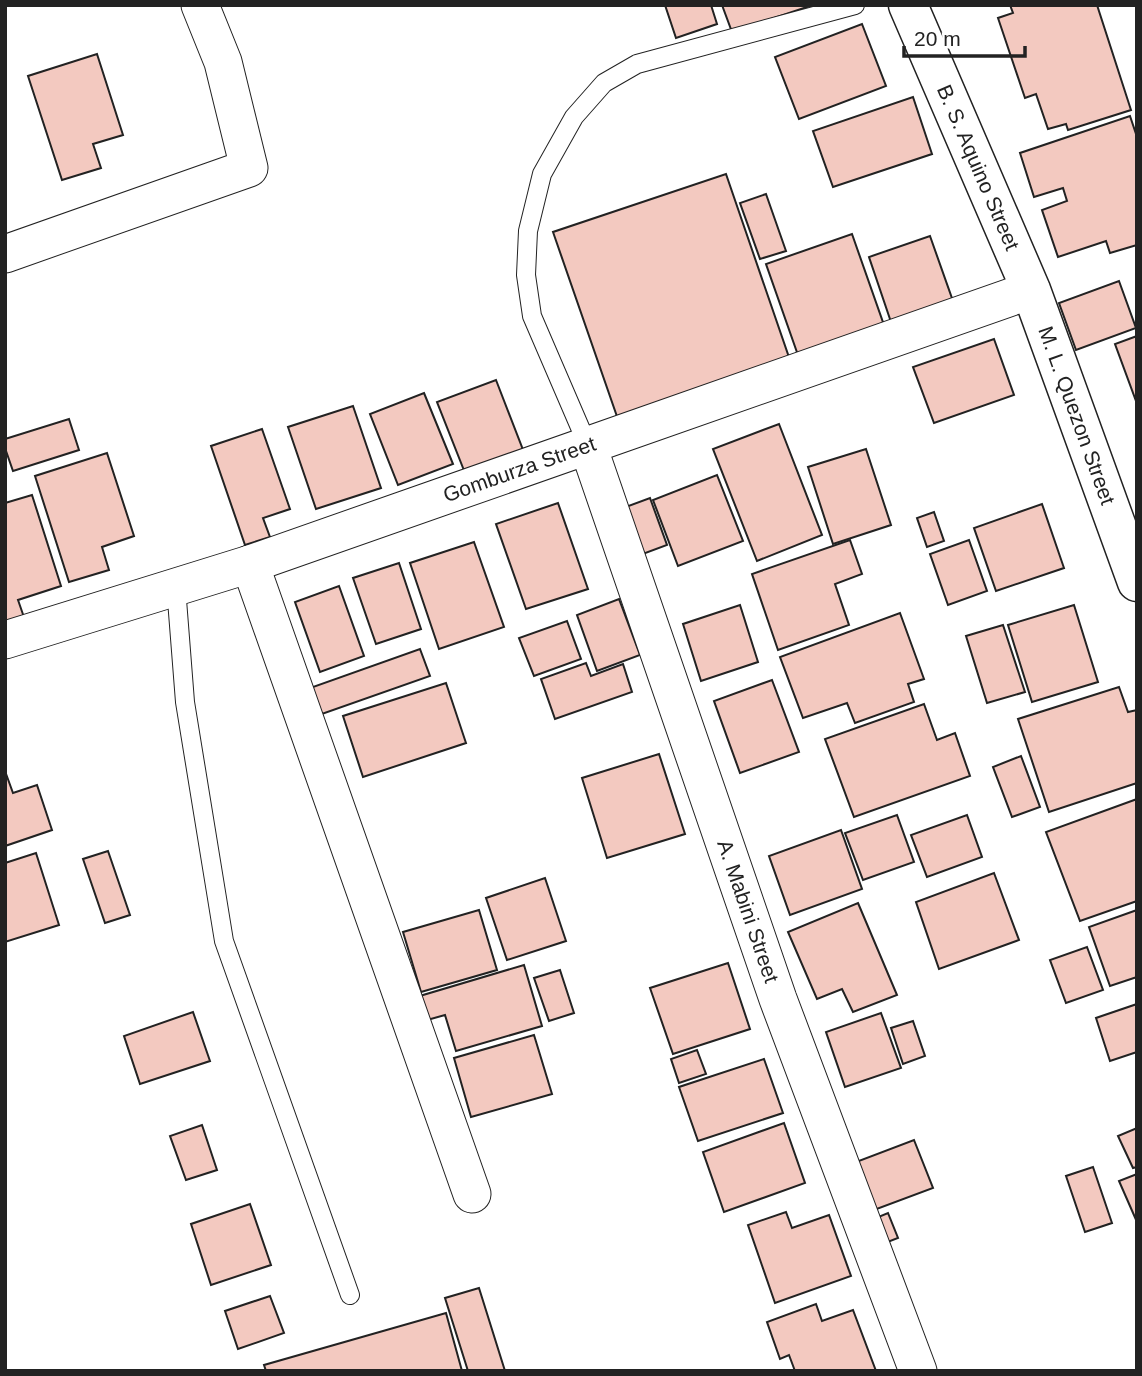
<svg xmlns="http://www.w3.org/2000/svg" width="1142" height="1376" font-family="Arial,sans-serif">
	<rect width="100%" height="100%" fill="#fff"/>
	<g fill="#f3c9c0" stroke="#222" stroke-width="2">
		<path d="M665 5H711L717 24 676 38Z"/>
		<path d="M722 5H813L732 32Z"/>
		<path d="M1010 5H1097L1131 110 1068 130 1066 124 1048 129 1036 94 1025 98 998 18 1013 13Z"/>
		<path d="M862 24 886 86 799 119 775 57Z"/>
		<path d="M97 54 123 135 93 144 101 168 62 180 28 76Z"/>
		<path d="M913 97 932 154 833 187 813 131Z"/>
		<path d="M1130 116 1137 137V245L1110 253 1106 241 1058 257 1042 210 1067 201 1063 188 1034 197 1020 153Z"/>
		<path d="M726 174 793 369 621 428 553 232Z"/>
		<path d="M766 194 786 251 760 259 740 203Z"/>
		<path d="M852 234 885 328 799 358 766 264Z"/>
		<path d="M930 236 954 304 892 325 869 257Z"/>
		<path d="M1119 281 1136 328 1076 350 1059 303Z"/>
		<path d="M1137 336V401H1136L1115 344Z"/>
		<path d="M994 339 1014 395 934 423 913 367Z"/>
		<path d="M496 380 525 455 467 478 437 402Z"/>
		<path d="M424 393 453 464 398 485 370 414Z"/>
		<path d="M353 406 381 488 316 509 288 427Z"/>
		<path d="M69 419 79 450 13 471 5 448V439Z"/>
		<path d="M779 424 822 535 757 561 713 449Z"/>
		<path d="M262 429 290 509 263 518 270 537 245 545 211 446Z"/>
		<path d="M866 449 891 525 833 544 808 467Z"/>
		<path d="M107 453 134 536 102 547 109 570 69 582 35 476Z"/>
		<path d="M717 475 743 541 678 566 653 500Z"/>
		<path d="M32 495 61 586 18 600 26 623 5 630V503Z"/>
		<path d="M650 498 667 545 632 558 615 511Z"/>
		<path d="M558 503 588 589 526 609 496 524Z"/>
		<path d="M1042 504 1064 568 996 591 974 528Z"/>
		<path d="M934 512 944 541 927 547 917 518Z"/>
		<path d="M850 540 862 574 835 584 849 625 778 650 752 574Z"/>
		<path d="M969 540 987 591 948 605 930 554Z"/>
		<path d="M474 542 504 627 439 649 410 563Z"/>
		<path d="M399 563 421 629 376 644 353 578Z"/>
		<path d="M339 586 364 656 320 672 295 602Z"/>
		<path d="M619 599 640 655 597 671 577 615Z"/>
		<path d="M740 605 758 662 701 681 683 624Z"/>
		<path d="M1074 605 1098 682 1032 702 1008 625Z"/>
		<path d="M900 613 924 679 908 684 914 702 855 723 847 703 803 718 780 657Z"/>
		<path d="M567 621 581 659 534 676 519 638Z"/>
		<path d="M1003 625 1025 692 987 703 966 636Z"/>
		<path d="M420 649 430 676 319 715 310 688Z"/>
		<path d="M586 663 591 676 623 664 632 692 555 719 541 679Z"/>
		<path d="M772 680 799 752 740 773 714 701Z"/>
		<path d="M446 683 466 743 363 777 343 716Z"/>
		<path d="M1119 687 1128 712 1137 710V783L1049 812 1018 719Z"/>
		<path d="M924 704 937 740 955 733 970 776 854 817 825 739Z"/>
		<path d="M659 754 685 834 607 858 582 778Z"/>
		<path d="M1021 756 1040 807 1012 817 993 767Z"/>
		<path d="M5 771 13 793 37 785 52 830 5 846Z"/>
		<path d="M1137 799V901L1080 921 1046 832Z"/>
		<path d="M897 815 914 862 863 880 845 833Z"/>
		<path d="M967 815 982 857 927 877 911 835Z"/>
		<path d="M841 830 862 889 790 915 769 856Z"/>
		<path d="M108 851 130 915 105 923 83 859Z"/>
		<path d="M36 853 59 925 5 942V863Z"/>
		<path d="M994 873 1019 940 939 969 916 902Z"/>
		<path d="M545 878 566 941 507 960 486 898Z"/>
		<path d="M858 903 897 995 853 1012 842 989 817 999 788 932Z"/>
		<path d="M479 910 497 970 421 992 403 932Z"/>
		<path d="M1137 910V977L1110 986 1089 927Z"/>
		<path d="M1087 947 1103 990 1066 1003 1050 960Z"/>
		<path d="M728 963 750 1029 673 1054 650 988Z"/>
		<path d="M524 965 542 1026 456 1051 445 1015 420 1022 413 998Z"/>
		<path d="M560 970 574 1013 549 1021 534 978Z"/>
		<path d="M1137 1004V1052L1110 1061 1096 1018Z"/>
		<path d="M193 1012 210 1061 140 1084 124 1036Z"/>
		<path d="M881 1013 901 1068 845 1087 826 1032Z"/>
		<path d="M913 1021 925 1056 903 1064 891 1028Z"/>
		<path d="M534 1035 552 1094 471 1117 454 1058Z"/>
		<path d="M697 1050 706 1074 679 1083 671 1059Z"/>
		<path d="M764 1059 783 1113 698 1141 679 1087Z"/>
		<path d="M784 1123 805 1183 724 1212 703 1152Z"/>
		<path d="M202 1125 217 1170 186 1180 170 1136Z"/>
		<path d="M1137 1128V1167L1133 1168 1118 1136Z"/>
		<path d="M914 1140 933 1188 874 1210 856 1162Z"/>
		<path d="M1093 1167 1112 1223 1085 1232 1066 1176Z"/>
		<path d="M1137 1174V1222L1119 1181Z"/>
		<path d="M250 1204 271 1265 211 1285 191 1224Z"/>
		<path d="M786 1212 792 1228 829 1215 851 1276 775 1303 748 1225Z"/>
		<path d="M888 1213 898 1238 880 1245 871 1220Z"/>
		<path d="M479 1288 505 1371H468L445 1298Z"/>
		<path d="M270 1296 284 1333 238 1349 225 1311Z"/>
		<path d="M816 1304 822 1321 853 1310 876 1371H795L789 1355 780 1359 767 1322Z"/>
		<path d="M446 1313 462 1371H266L264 1365Z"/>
	</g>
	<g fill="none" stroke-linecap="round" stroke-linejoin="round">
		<defs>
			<g id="lane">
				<path d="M588 446 532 316 526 275 528 231 542 174 574 117 604 83 637 64 855 5"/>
				<path d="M176 587 185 702 224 941 350 1295"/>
			</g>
			<g id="street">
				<path d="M5 254 249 168 223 62 200 5"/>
				<path id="s1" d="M588 446 778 999 918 1371"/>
				<path d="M250 564 472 1194"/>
				<path id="s2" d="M5 640 250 564 1031 290"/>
			</g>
			<g id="secondary">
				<path id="s3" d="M908 5 1031 290 1137 582"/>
			</g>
		</defs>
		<use href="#lane" stroke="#222" stroke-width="20"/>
		<use href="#street" stroke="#222" stroke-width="39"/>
		<use href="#secondary" stroke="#222" stroke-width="41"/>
		<use href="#lane" stroke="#fff" stroke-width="18"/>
		<use href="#street" stroke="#fff" stroke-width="37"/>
		<use href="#secondary" stroke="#fff" stroke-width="38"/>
	</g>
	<g text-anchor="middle" stroke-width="5" stroke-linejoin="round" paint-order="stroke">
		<g font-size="21" fill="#222" stroke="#fff">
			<text dy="7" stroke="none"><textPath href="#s3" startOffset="177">B. S. Aquino Street</textPath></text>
			<text dy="7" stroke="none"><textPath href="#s3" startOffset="444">M. L. Quezon Street</textPath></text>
			<text dy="7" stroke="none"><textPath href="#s2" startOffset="542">Gomburza Street</textPath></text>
			<text dy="7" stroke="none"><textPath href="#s1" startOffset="492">A. Mabini Street</textPath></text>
		</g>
	</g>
	<rect width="1142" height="1376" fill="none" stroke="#222222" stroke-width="14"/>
	<path d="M904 46v10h121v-10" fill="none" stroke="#222222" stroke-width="3.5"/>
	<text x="914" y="46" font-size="21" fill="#222222" stroke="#ffffff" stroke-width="5" paint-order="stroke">20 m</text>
</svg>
